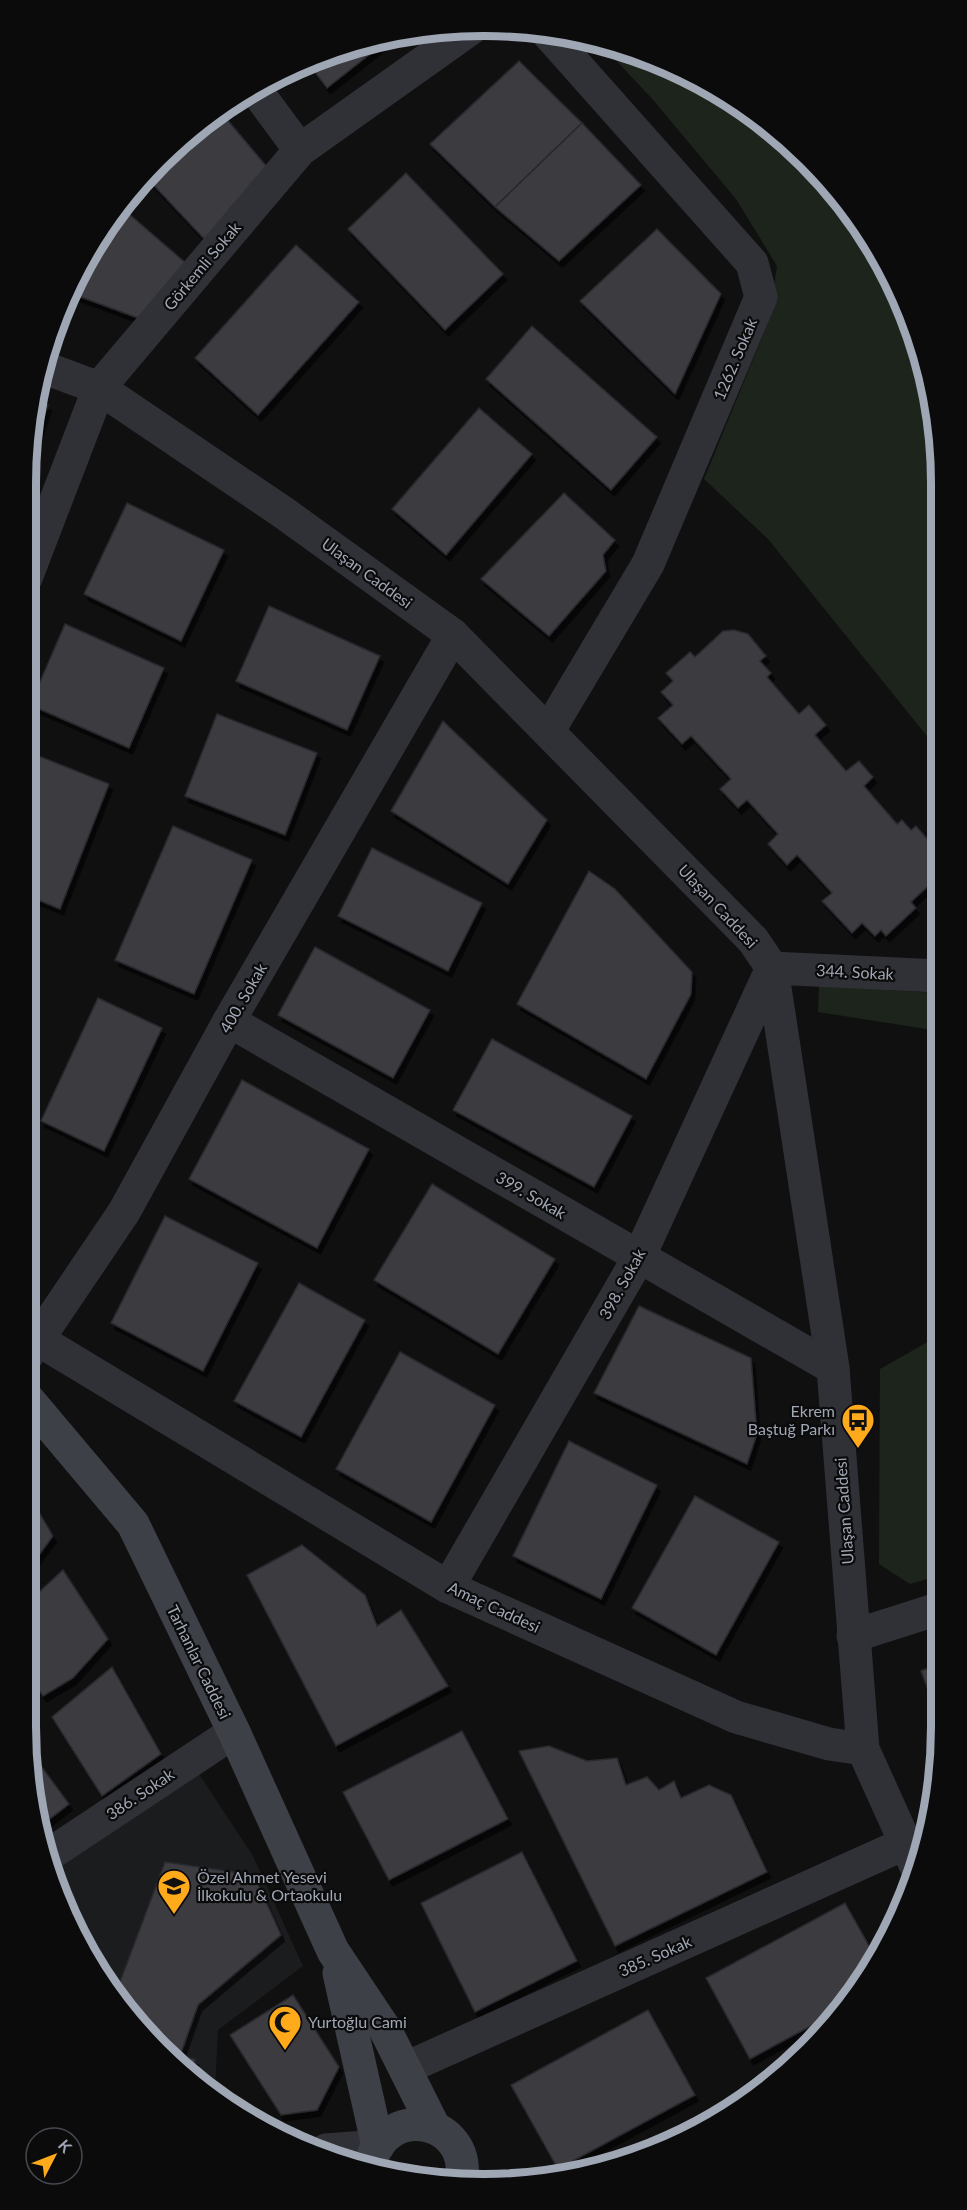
<svg xmlns="http://www.w3.org/2000/svg" width="967" height="2210" font-family="Lato,sans-serif">
	<defs>
		<filter id="shadow"><feDropShadow dx="3.5" dy="6" stdDeviation="0" flood-color="#0009"/></filter>
	</defs>
	<rect width="100%" height="100%" fill="#101011"/>
	<path fill="#1b1c1e" d="M199 1774 253 1856 303 1966 218 2030 215 2091 139 2028 87 1955 49 1871Z"/>
	<g fill="#1c241c">
		<path d="M600 43 631 50 738 103 847 204 906 308 938 423 939 751 768 539 704 479 768 323 777 266 736 199 654 101Z"/>
		<path d="M819 986 939 993V1031L818 1012Z"/>
		<path d="M940 1335 941 1575 910 1584 879 1564 880 1369Z"/>
	</g>
	<g fill="#3a3b41" stroke="#29292d" stroke-width="1.5" filter="url(#shadow)">
		<path d="M393 36 327 88 308 63 365 41Z"/>
		<path d="M519 61 582 123 495 207 430 144Z"/>
		<path d="M220 111 273 174 208 243 145 176 205 120Z"/>
		<path d="M582 123 641 185 559 261 495 207Z"/>
		<path d="M406 173 503 274 445 330 348 229Z"/>
		<path d="M121 207 188 265 146 321 70 293 87 254Z"/>
		<path d="M657 229 721 294 675 394 580 301Z"/>
		<path d="M296 245 359 302 258 415 195 358Z"/>
		<path d="M532 326 657 437 611 490 486 379Z"/>
		<path d="M39 402 48 405 29 461Z"/>
		<path d="M479 408 532 454 446 555 392 509Z"/>
		<path d="M564 493 615 540 603 555 606 571 549 636 481 579Z"/>
		<path d="M127 503 224 550 181 641 84 594Z"/>
		<path d="M269 606 380 656 347 730 236 681Z"/>
		<path d="M65 624 164 668 129 748 30 705Z"/>
		<path d="M734 630 748 634 766 656 760 661 771 673 767 677 799 714 809 705 826 725 815 735 846 771 859 761 873 777 864 786 897 824 902 820 911 830 916 826 937 850 938 877 911 902 916 908 886 936 881 930 875 936 862 923 852 933 822 901 832 893 797 855 787 865 768 844 778 834 747 800 738 808 720 789 731 779 691 736 682 744 658 718 673 705 661 692 673 681 666 673 690 652 695 657 723 631Z"/>
		<path d="M217 714 317 753 285 835 185 796Z"/>
		<path d="M443 721 547 820 508 884 391 811Z"/>
		<path d="M26 751 109 784 60 909 26 895Z"/>
		<path d="M173 826 252 860 194 994 115 960Z"/>
		<path d="M372 848 482 903 448 971 338 916Z"/>
		<path d="M589 871 615 889 692 972 691 994 646 1079 517 1004Z"/>
		<path d="M315 947 430 1010 393 1078 278 1015Z"/>
		<path d="M26 962 36 966 26 993Z"/>
		<path d="M98 998 162 1028 104 1151 41 1121Z"/>
		<path d="M492 1039 632 1116 594 1187 453 1110Z"/>
		<path d="M242 1080 369 1149 317 1248 189 1179Z"/>
		<path d="M432 1184 555 1259 498 1354 374 1280Z"/>
		<path d="M165 1216 258 1263 203 1371 111 1323Z"/>
		<path d="M299 1283 365 1320 301 1437 234 1401Z"/>
		<path d="M639 1306 751 1358 757 1434 747 1464 594 1393Z"/>
		<path d="M400 1352 495 1405 431 1522 336 1469Z"/>
		<path d="M569 1441 657 1485 601 1599 513 1556Z"/>
		<path d="M26 1490 53 1536 26 1573Z"/>
		<path d="M695 1496 779 1542 716 1655 632 1608Z"/>
		<path d="M302 1545 365 1595 377 1626 401 1610 448 1686 336 1746 247 1575Z"/>
		<path d="M63 1570 108 1639 73 1678 43 1696 26 1672V1604Z"/>
		<path d="M941 1663V1725L921 1671Z"/>
		<path d="M112 1667 161 1754 102 1796 52 1717Z"/>
		<path d="M462 1731 508 1819 389 1880 343 1792Z"/>
		<path d="M549 1746 587 1761 617 1758 626 1785 647 1777 659 1790 674 1781 681 1798 709 1785 731 1795 767 1872 615 1946 519 1751Z"/>
		<path d="M30 1751 69 1804 42 1825Z"/>
		<path d="M522 1852 577 1961 475 2012 421 1903Z"/>
		<path d="M165 1862 254 1875 281 1935 198 2005 180 2056 195 2059V2074L139 2028 115 1995Z"/>
		<path d="M845 1903 877 1960 842 2009 750 2059 706 1978Z"/>
		<path d="M293 1995 339 2067 317 2110 281 2115 230 2035Z"/>
		<path d="M648 2010 695 2095 558 2169 511 2085Z"/>
	</g>
	<g fill="none" stroke-linecap="round" stroke-linejoin="round">
		<g stroke="#303137" stroke-width="33">
			<path d="M544 29 752 263 761 297 648 564 549 730"/>
			<path d="M255 89 300 150"/>
			<path d="M26 578 99 388 300 150 473 27"/>
			<path d="M229 1021 833 1368"/>
			<path d="M26 1357 124 1212 229 1021 453 635"/>
			<path d="M448 1587 639 1257 772 968 939 976"/>
			<path d="M853 1636 941 1608"/>
			<path d="M47 1856 234 1732"/>
			<path d="M406 2068 904 1844"/>
		</g>
		<g stroke="#303137" stroke-width="33">
			<path d="M45 368 99 388 284 513 453 635 753 940 772 968 833 1368 863 1749 918 1871"/>
			<path d="M37 1339 448 1587 736 1717 829 1744 863 1749"/>
			<path d="M326 2150 378 2146"/>
		</g>
		<g stroke="#3e4047" stroke-width="33">
			<path d="M26 1397 133 1524 234 1732 333 1951 385 2029 434 2127"/>
			<path d="M339 1973 378 2146"/>
			<path d="M371 2162C386 2103 469 2118 462 2178"/>
		</g>
	</g>
	<defs>
		<symbol id="bus-pin" viewBox="-11 -11 22 30"><path d="M0 17L-7.5 6A9.5 9.5 0 1 1 7.5 6Z" fill="#ffaa1a" stroke="#0b0b0c"/><path d="M-5-6H5V4H4V6H2V4H-2V6H-4V4H-5ZM-3.5-4V0h7V-4ZM-3.5 1.2v1.5H-2V1.2ZM2 1.2v1.5H3.5V1.2Z" fill="#111"/></symbol>
		<symbol id="school-pin" viewBox="-11 -11 22 30"><path d="M0 17L-7.5 6A9.5 9.5 0 1 1 7.5 6Z" fill="#ffaa1a" stroke="#0b0b0c"/><path d="M0-5L7-2L0 1L-7-2ZM-4 1L0 2.5L4 1V4Q0 6-4 4Z" fill="#111"/></symbol>
		<symbol id="mosque-pin" viewBox="-11 -11 22 30"><path d="M0 17L-7.5 6A9.5 9.5 0 1 1 7.5 6Z" fill="#ffaa1a" stroke="#0b0b0c"/><path d="M3.5-4.9A6 6 0 1 0 3.5 4.9A5 5 0 1 1 3.5-4.9Z" fill="#111"/></symbol>
	</defs>
	<g fill-rule="evenodd">
		<use href="#bus-pin" x="839" y="1401" width="38" height="52"/>
		<use href="#school-pin" x="155" y="1867" width="38" height="52"/>
		<use href="#mosque-pin" x="266" y="2003" width="38" height="52"/>
	</g>
	<g text-anchor="middle" stroke-width="4.5" stroke-linejoin="round" paint-order="stroke">
		<g font-size="16" fill="#9fa6b4" stroke="#0b0b0c">
			<text transform="translate(202 266) rotate(-50)" y="6">Görkemli Sokak</text>
			<text transform="translate(735 359) rotate(-67)" y="6">1262. Sokak</text>
			<text transform="translate(367 573) rotate(36)" y="6">Ulaşan Caddesi</text>
			<text transform="translate(718 906) rotate(47)" y="6">Ulaşan Caddesi</text>
			<text transform="translate(855 972) rotate(3)" y="6">344. Sokak</text>
			<text transform="translate(243 998) rotate(-60)" y="6">400. Sokak</text>
			<text transform="translate(531 1195) rotate(30)" y="6">399. Sokak</text>
			<text transform="translate(622 1284) rotate(-61)" y="6">398. Sokak</text>
			<text transform="translate(844 1511) rotate(-94)" y="6">Ulaşan Caddesi</text>
			<text transform="translate(494 1607) rotate(25)" y="6">Amaç Caddesi</text>
			<text transform="translate(199 1662) rotate(64)" y="6">Tarhanlar Caddesi</text>
			<text transform="translate(140 1794) rotate(-34)" y="6">386. Sokak</text>
			<text transform="translate(655 1956) rotate(-24)" y="6">385. Sokak</text>
		</g>
		<g font-size="16" fill="#9fa6b4" stroke="#0b0b0c" text-anchor="start">
			<text x="835" y="1417" text-anchor="end">Ekrem<tspan x="835" dy="18">Baştuğ Parkı</tspan></text>
			<text x="197" y="1883">Özel Ahmet Yesevi<tspan x="197" dy="18">İlkokulu &amp; Ortaokulu</tspan></text>
			<text x="308" y="2028">Yurtoğlu Cami</text>
		</g>
	</g>
	<path d="M0 0H967V2210H0ZM483 36H484A447 447 0 0 1 931 483V1727A447 447 0 0 1 484 2174H483A447 447 0 0 1 36 1727V483A447 447 0 0 1 483 36Z" fill="#0b0b0c" fill-rule="evenodd"/>
	<path fill="none" stroke="#9fa6b4" stroke-width="8" d="M483 36H484A447 447 0 0 1 931 483V1727A447 447 0 0 1 484 2174H483A447 447 0 0 1 36 1727V483A447 447 0 0 1 483 36Z"/>
	<g transform="translate(54 2156) rotate(48)"><circle r="28" fill="#0b0b0c" stroke="#46494f" stroke-width="1.5"/>
	<path d="M0-4.5L10 22L0 15L-10 22Z" fill="#ffaa1a"/>
	<text y="-9" font-size="16" font-weight="bold" text-anchor="middle" fill="#9fa6b4">K</text>
	</g>
</svg>
